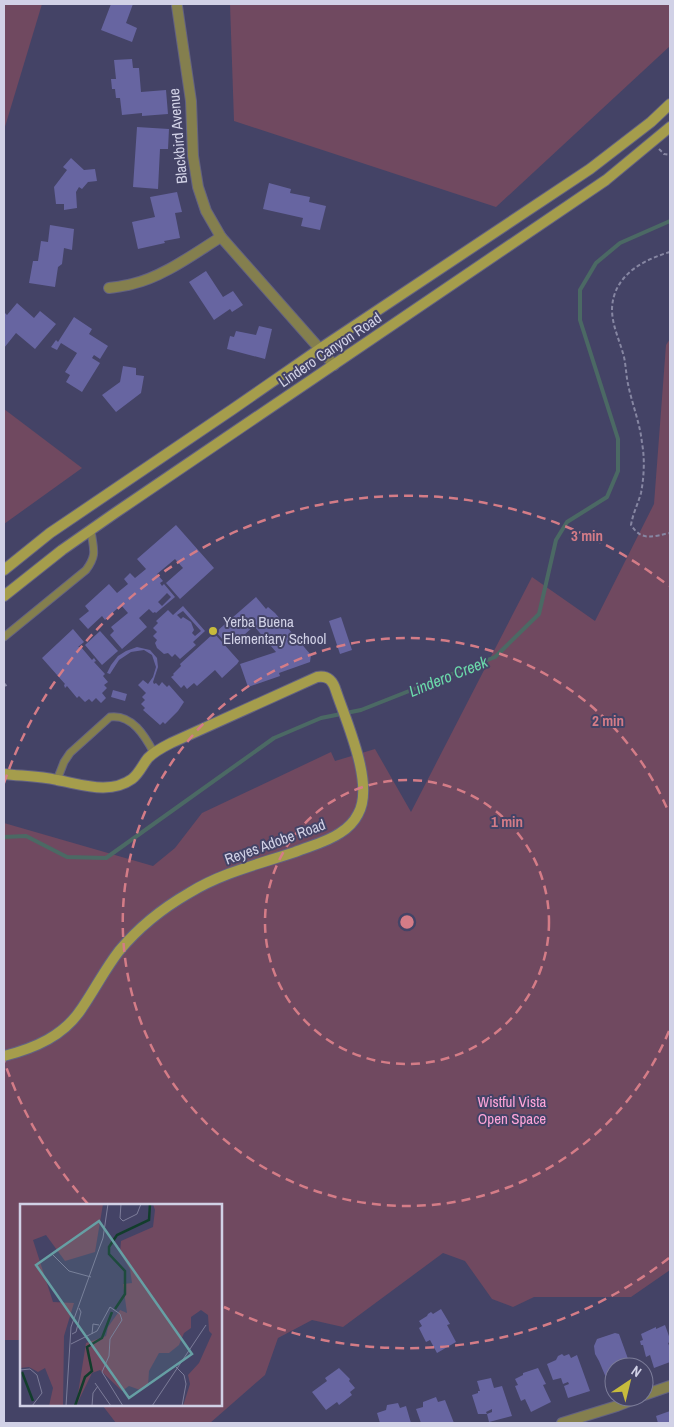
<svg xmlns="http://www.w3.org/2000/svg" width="674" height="1427" font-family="'Archivo Narrow',sans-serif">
	<rect width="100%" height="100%" fill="#444366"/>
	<g fill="#704960">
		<path d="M4 4H42L4 130Z"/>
		<path d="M230 4H670V46L496 207 234 121Z"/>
		<path d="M670 339V1270L631 1297H534L513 1307 492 1299 465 1261 443 1253 343 1327 312 1320 278 1338 265 1375 210 1423H116L103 1406H221V1206H21V1340H4V823L153 866 175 848 202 813 331 752 335 761 375 749 411 812 532 577 595 621 654 504 666 345Z"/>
		<path d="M4 409 82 468 4 524Z"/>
	</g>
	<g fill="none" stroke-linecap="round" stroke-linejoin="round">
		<path stroke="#4b6964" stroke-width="4" d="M4 837 26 836 67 857 106 858 274 738 321 718 361 710 495 657 539 614 556 540 567 522 607 497 618 471V439L580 320V290L596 263 620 243 670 221"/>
	</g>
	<g fill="#6765a1" fill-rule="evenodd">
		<path d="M111 4H133L126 23 137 28 132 42 101 30Z"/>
		<path d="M132 59 133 68H139L141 92 166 90 168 114 142 116V113L122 115 120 98H116L115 89H112L111 79H116L114 60Z"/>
		<path d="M137 127 169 129 168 149H160L158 189 133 187Z"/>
		<path d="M71 158 84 170 95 169 97 181 88 182 82 189 79 187 76 192 77 208 64 210V204H56L54 187 67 170 63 167Z"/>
		<path d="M269 183 291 189 290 193 310 197 309 202 326 206 320 230 301 226 303 218 263 209Z"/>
		<path d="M177 192 182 212 175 213 180 238 164 241 165 243 138 249 132 222 155 217 150 197Z"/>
		<path d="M50 225 74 229 72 250 64 248 62 264 58 267 55 287 29 283 33 261H38L41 241 48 242Z"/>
		<path d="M206 271 223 297 233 291 243 305 232 312 230 309 214 320 189 282Z"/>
		<path d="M17 303 34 318 40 311 56 324 35 349 16 333 4 348V312L7 315Z"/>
		<path d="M74 317 92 329 89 334 108 346 100 359 94 355 92 358 100 363 82 392 66 382 70 375 65 372 77 353 61 343 57 350 51 347 56 340 58 342Z"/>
		<path d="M259 326 272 329 265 359 227 349 230 336 234 337 236 331 256 335Z"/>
		<path d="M123 366 136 368V375L144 376 141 393 116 412 102 395 120 382Z"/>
		<path d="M176 525 214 568 180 599 166 583 183 568 175 559 157 574 163 581 160 583 162 586 164 584 175 597 156 613 155 612 153 613 149 609 139 618 147 627 122 649 110 635 114 631 111 627 128 613 121 605 105 620 102 616 88 629 79 619 89 611 85 606 109 584 117 593 128 584 124 579 130 573 135 578 146 569 137 559ZM167 593 171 597 162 606 158 602Z"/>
		<path d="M256 597 266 609 268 607 275 613 311 655 310 662 279 673 280 676 248 687 240 664 276 652 254 626 234 644 228 637 224 641 216 632Z"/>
		<path d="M183 606 205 631 193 642 196 645 180 659 175 654 172 657 168 653 164 654 157 648 155 643 157 640 153 636 157 632 153 628 158 623 156 621 168 610 173 615ZM183 611 201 631 195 636 192 633 194 630 191 622 183 617 181 619 177 615Z"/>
		<path d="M341 617 352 650 340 654 329 621Z"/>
		<path d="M73 629 84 642 78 647H81L92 660 94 658 96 661 94 662 105 674 103 676 108 682 104 685 107 688 102 693 106 698 101 703 96 698 92 702 89 699 85 702 79 696 77 698 67 686 65 688 64 685 65 684 42 658Z"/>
		<path d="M100 631 118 651 102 665 85 645Z"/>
		<path d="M214 633 239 661 237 664 222 678 215 670 197 686 194 683 187 689 184 685 181 688 171 677 174 675 173 674 181 666 180 664Z"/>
		<path d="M137 647 150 650 157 658 158 667 153 682 154 684 156 683 159 686 162 682 167 687 169 685 184 702 178 711 165 724 163 722 160 725 143 710 145 708 141 704 145 700 142 697 146 693 138 685 143 680 148 684 153 677 156 667 152 655 144 650 131 652 119 660 110 674 107 673 111 665 118 656 126 651Z"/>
		<path d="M113 690 127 694 125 701 111 697Z"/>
		<path d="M441 1309 450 1324 447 1325 456 1342 437 1353 430 1340 426 1342 419 1328 422 1326 419 1321 427 1316 428 1314 431 1312 433 1314Z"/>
		<path d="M665 1325 670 1339V1342L668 1343 670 1348V1362L654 1368 650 1355 646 1357 643 1345H641L640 1341 643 1340 641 1334 656 1327V1329Z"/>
		<path d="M615 1333 619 1334 631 1367H614L611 1369 612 1372 614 1371V1378L607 1380 599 1361 595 1354 594 1346 597 1339Z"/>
		<path d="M562 1354 564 1356 569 1354 571 1358 577 1355 590 1391 568 1398 564 1386 569 1384 568 1382 563 1384 561 1378 553 1380 547 1364 556 1360 558 1356Z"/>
		<path d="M339 1368 350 1379 349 1381 355 1388 350 1392 352 1395 339 1405 337 1402 326 1410 312 1392 327 1381 325 1378Z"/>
		<path d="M538 1368 546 1384 543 1385 551 1402 531 1412 525 1399 521 1401 515 1386 518 1385 515 1379 523 1375V1373Z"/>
		<path d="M491 1378 494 1388 502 1386 512 1416 489 1422 487 1414 492 1412V1409L486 1412 487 1414H478L472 1395 478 1393V1391H480L477 1381Z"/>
		<path d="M436 1397 438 1402 445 1400 454 1423H421L416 1409 423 1407V1402Z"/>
		<path d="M398 1403 400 1408 406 1406 411 1423H380L377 1413 386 1410 387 1405Z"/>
		<path d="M670 1411V1423H658L656 1416Z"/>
	</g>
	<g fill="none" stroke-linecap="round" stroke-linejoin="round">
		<defs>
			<g id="lane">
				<path d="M4 637 86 570C98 554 93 549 91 530"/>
				<path d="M57 780 64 762 70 753 110 717C132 714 145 736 154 753"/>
			</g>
			<g id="street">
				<path d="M177 6 191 101 193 156 198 187 206 211 221 237 334 365"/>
				<path d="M109 288C116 287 125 286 132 284 163 277 195 253 221 237"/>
				<path d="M644 1395 670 1386"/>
				<path d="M562 1423 617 1406 640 1397"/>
			</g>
			<g id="secondary">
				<path d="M4 570 50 533 233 409 321 348 590 169 651 122 670 104"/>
				<path d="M4 596 62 550 115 513 606 180 670 127"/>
				<path d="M4 774C21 776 40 776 57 780 81 784 110 795 132 779 139 774 143 764 148 758 155 751 163 747 171 743L317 677C328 675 333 681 336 691 346 721 375 785 358 814 354 822 348 828 340 833 327 842 310 846 295 852 259 864 221 873 189 893 163 908 138 928 119 951 105 969 95 989 82 1008 64 1036 35 1048 4 1056"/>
			</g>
		</defs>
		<use href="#lane" stroke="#636282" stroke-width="9"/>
		<use href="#street" stroke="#636282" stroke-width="12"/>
		<use href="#secondary" stroke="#636282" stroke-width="12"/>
		<g stroke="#8686a2" stroke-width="2" stroke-dasharray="4 2.5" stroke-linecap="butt">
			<path d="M659 149 664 154 670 155"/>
			<path d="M670 252C642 260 613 276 612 309 612 326 620 341 624 357 626 366 626 375 628 384 632 404 640 423 642 443 645 459 644 477 641 493 638 504 633 513 631 525 642 542 653 536 670 533"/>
			<path d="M4 683 7 687"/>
		</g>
		<use href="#lane" stroke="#847f4e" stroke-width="7"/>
		<use href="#street" stroke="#847f4e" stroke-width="10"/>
		<use href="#secondary" stroke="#a59d4c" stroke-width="10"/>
	</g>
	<g fill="none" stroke="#d47c87" stroke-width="2.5" stroke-dasharray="9 6">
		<circle cx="407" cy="922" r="142"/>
		<path d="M669 1031A284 284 0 1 1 669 813"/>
		<path d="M669 1258A426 426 0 0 1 224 1307M88 1204A426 426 0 0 1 4 1061M4 783A426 426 0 0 1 669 586"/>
	</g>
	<circle fill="#c7bb3c" stroke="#444366" stroke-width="2" cx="213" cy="631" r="5"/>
	<g text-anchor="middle" stroke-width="4" stroke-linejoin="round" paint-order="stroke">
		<g font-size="15" fill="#d1d1e6" stroke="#444366">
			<text transform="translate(178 136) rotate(-95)" y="5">Blackbird Avenue</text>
			<text transform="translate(330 350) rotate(-34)" y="5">Lindero Canyon Road</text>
			<text transform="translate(275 842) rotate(-20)" y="5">Reyes Adobe Road</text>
		</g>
		<g font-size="15" fill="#d1d1e6" stroke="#444366" text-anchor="start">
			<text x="223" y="627">Yerba Buena<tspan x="223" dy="17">Elementary School</tspan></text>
		</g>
		<g font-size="15" fill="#fea5d9" stroke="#444366">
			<text x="512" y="1107">Wistful Vista<tspan x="512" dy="17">Open Space</tspan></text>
		</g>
		<g font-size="16" font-style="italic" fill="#6bdaab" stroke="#444366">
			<text transform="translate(448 676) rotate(-22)" y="6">Lindero Creek</text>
		</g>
	</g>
	<g transform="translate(20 1204)">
		<rect width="202" height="202" fill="#444366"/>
		<path d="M0 0H83L75 48 45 57 26 31 13 36 33 98 54 99 44 132 43 202H29L33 184 25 164 18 168 9 163 0 164ZM133 0H202V202H163L170 180 168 171 179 159 192 130 189 127 188 111 181 106 171 113V124L164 129 159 141 149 149H139L129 167 128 182 120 186 109 182 102 187 80 166 72 169 56 202 66 139 86 132 88 123 100 106 107 109 103 80 112 79 110 65 100 49 101 37 133 23 135 6Z" fill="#704960"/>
		<path fill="none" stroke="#123d2c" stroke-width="2.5" d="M95 105 105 90V67L89 50V43L97 31 129 16 130 0M2 168 13 197M55 202 65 173 72 167 67 143 82 134 92 108"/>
		<path fill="none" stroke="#7c7c99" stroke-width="1" d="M101 0 100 14 103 17 117 10 121 0M32 50 49 67 71 73M52 130 56 128 61 108 59 104M72 130 73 120 79 121M51 140 77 127 90 103 100 110 102 116 90 135 89 152 82 168 103 202M156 163 164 171 166 180 162 202M0 166 10 165 17 171 22 189 12 202M75 179 91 202M46 202 51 123 83 34 88 0M72 202 73 189 78 182M132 202 186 121"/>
		<path fill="#669fa4" fill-opacity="0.15" stroke="#669fa4" stroke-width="2.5" d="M79 17 172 150 109 194 16 61Z"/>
		<rect width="202" height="202" fill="none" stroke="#d1d1e6" stroke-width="2.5"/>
	</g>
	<circle cx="407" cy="922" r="8" fill="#d47c87" stroke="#444366" stroke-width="2.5"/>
	<g font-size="15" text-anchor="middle" font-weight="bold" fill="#d47c87" stroke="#444366" stroke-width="4" stroke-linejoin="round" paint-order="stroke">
		<text x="587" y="541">3 min</text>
		<text x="608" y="726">2 min</text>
		<text x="507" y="827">1 min</text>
	</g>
	<rect width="674" height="1427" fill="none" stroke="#d1d1e6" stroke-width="10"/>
	<g transform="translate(629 1382) rotate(35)"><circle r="24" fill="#444366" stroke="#7c7c99"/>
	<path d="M0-4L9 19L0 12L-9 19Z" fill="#c7bb3c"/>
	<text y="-8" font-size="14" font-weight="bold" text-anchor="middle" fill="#d1d1e6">N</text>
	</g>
</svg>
